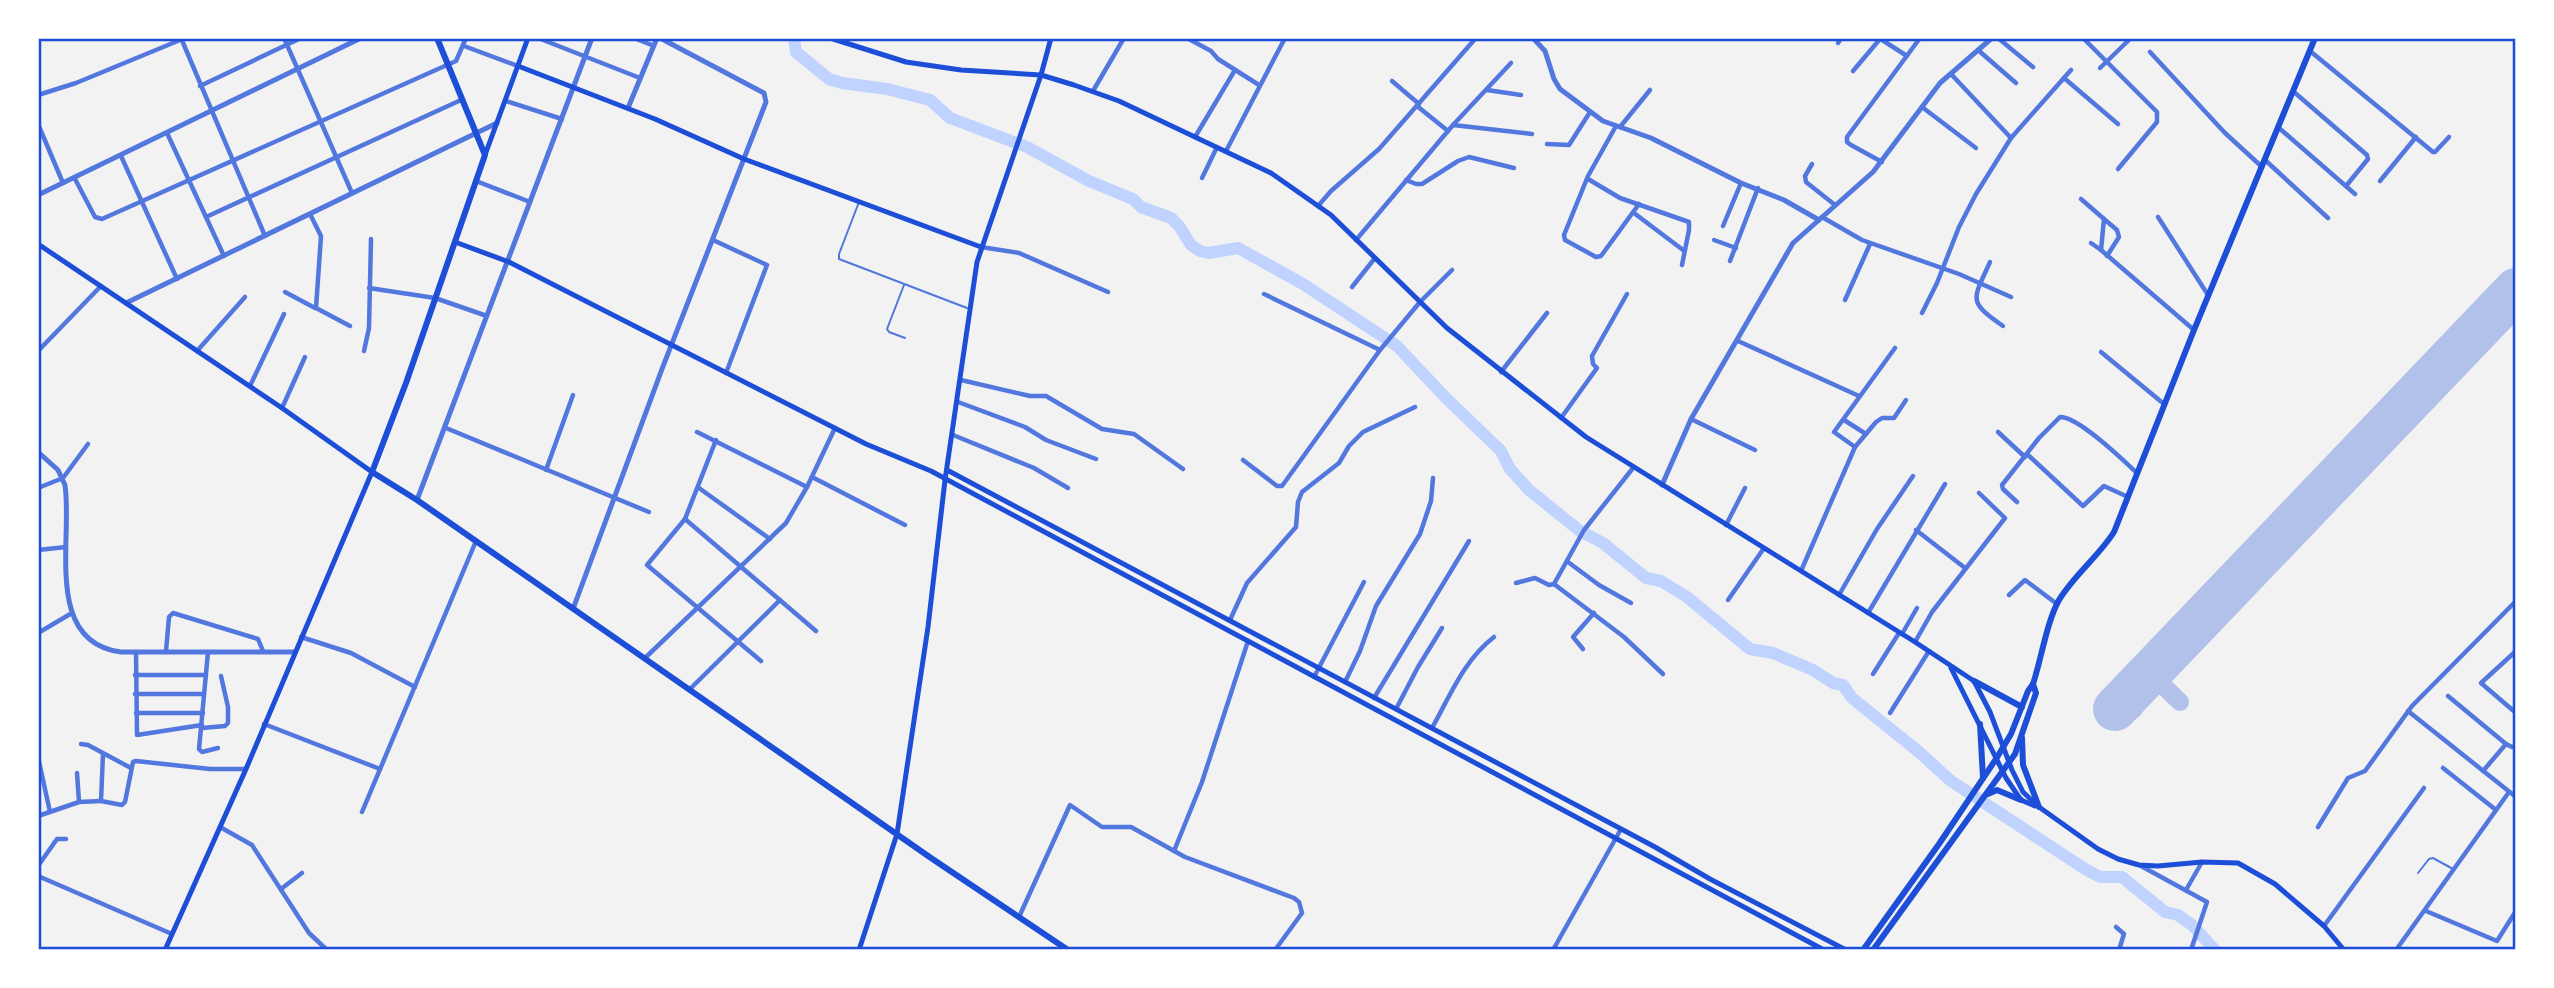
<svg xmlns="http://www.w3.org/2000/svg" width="2554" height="988" font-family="'IBM Plex Sans',sans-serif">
	<rect width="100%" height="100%" fill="#f2f2f2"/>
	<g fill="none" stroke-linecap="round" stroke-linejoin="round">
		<path stroke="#bfd3fe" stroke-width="12" d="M794 38 796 52 829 79 842 83 887 89 930 100 950 118 1027 147 1089 181 1133 199 1141 207 1171 218 1179 226 1191 245 1200 251 1209 253 1238 248 1303 284 1397 346 1445 397 1501 451 1510 469 1529 490 1580 531 1603 543 1646 578 1661 581 1687 597 1750 649 1773 653 1813 670 1833 683 1843 685 1852 698 1919 752 1951 781 2085 869 2100 877H2122L2165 912 2178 915 2192 925 2215 950"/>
		<g stroke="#b2c1ea" stroke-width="18">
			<path d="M2149 672 2180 702"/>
			<path d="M2140 682 2120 687 2117 693 2119 704 2129 713 2134 709 2146 676"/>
		</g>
		<path stroke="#b2c1ea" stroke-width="44" d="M2115 709 2516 290"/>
		<g stroke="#5277de" stroke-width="2">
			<path d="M859 202 839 254V259L967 308"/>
			<path d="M904 285 887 329 889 332 905 338"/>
			<path d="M2418 873 2429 859 2433 858 2453 869"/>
		</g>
		<g stroke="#5277de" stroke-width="4.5">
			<path d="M181 38 265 236"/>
			<path d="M284 38 352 193"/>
			<path d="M538 38 640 78"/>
			<path d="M634 38 654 46"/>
			<path d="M1187 38 1211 51 1218 59 1259 85"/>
			<path d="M1879 38 1907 56"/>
			<path d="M1998 38 2033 67"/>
			<path d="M2083 38 2157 112V122L2118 169"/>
			<path d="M1838 43 1841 38"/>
			<path d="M464 46 518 66"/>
			<path d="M1978 50 2016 83"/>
			<path d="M2310 51 2433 152H2435L2449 137"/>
			<path d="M2150 52 2225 133 2261 166"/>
			<path d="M2100 68 2131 38"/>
			<path d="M1853 71 1880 39"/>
			<path d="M1951 74 2011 138"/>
			<path d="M2064 78 2118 124"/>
			<path d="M1392 81 1419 104"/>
			<path d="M200 86 301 38"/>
			<path d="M1487 90 1521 95"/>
			<path d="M1093 91 1124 38"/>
			<path d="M2294 92 2367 155 2368 159 2346 186"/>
			<path d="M38 95 76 83 185 38"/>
			<path d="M506 101 562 119"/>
			<path d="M1417 106 1448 131"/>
			<path d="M1922 107 1976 148"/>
			<path d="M38 124 63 183"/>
			<path d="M1453 125 1532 134"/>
			<path d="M1616 126 1588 176 1564 235 1565 240 1596 257 1601 256 1639 204"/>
			<path d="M1620 127 1650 90"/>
			<path d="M2279 128 2355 194"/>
			<path d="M167 133 224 256"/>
			<path d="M1195 137 1235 70"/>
			<path d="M1547 144 1569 145 1590 112"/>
			<path d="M1226 151 1285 38"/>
			<path d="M121 156 177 279"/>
			<path d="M2265 160 2328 218"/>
			<path d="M1882 162 1851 145 1847 142V137L1920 38"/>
			<path d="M1812 164 1805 176 1806 182 1835 205"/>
			<path d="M1202 178 1217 147"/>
			<path d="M75 179 95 217 102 219 456 61 466 38"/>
			<path d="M1588 179 1620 198 1689 222V230L1682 265"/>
			<path d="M1406 180 1416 184H1422L1458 161 1469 157 1514 168"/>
			<path d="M476 181 530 202"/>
			<path d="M2380 181 2416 137"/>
			<path d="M2081 199 2104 219"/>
			<path d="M1318 206 1331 191 1379 149 1475 39"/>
			<path d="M1634 213 1683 250"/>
			<path d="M310 214 321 236 316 308 350 326"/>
			<path d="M206 217 461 100"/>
			<path d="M1822 217 1862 240 1959 274 2011 297"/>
			<path d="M2158 217 2208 295"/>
			<path d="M1723 226 1741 183"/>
			<path d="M713 240 767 265 726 373"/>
			<path d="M1356 240 1453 125 1511 63"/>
			<path d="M1714 240 1736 248"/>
			<path d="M2091 243 2101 250"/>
			<path d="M981 247 1019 253 1108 292"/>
			<path d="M2107 256 2119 237 2117 230 2104 219 2101 250 2194 330"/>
			<path d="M1730 261 1758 188"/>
			<path d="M1990 262C1973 300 1967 301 2003 326"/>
			<path d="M1352 287 1375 258"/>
			<path d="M369 288 435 298 487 316"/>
			<path d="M285 292 315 308"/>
			<path d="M1264 294 1380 350"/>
			<path d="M1845 300 1870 244"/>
			<path d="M1922 313 1937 283 1959 227 1976 194 2011 138 2071 70"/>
			<path d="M1738 341 1859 396"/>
			<path d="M38 351 101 286"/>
			<path d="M197 351 245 297"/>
			<path d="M364 351 369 328 371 239"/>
			<path d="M2101 352 2164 404"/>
			<path d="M1501 372 1547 313"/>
			<path d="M961 380 1030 396H1046L1102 429 1134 434 1183 469"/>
			<path d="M250 386 284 314"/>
			<path d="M958 402 1025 427 1046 440 1096 459"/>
			<path d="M282 408 305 357"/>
			<path d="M1561 418 1597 368 1593 364 1592 356 1627 294"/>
			<path d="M1691 419 1755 450"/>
			<path d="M1844 420 1866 434"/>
			<path d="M446 428 649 512"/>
			<path d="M697 432 807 487"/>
			<path d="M1998 432 2025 457"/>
			<path d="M953 435 1034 468 1068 488"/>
			<path d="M716 440 685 519 647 565 761 661"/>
			<path d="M1855 447 1876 422 1882 418H1894L1906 400"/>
			<path d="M2027 454 2083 506 2104 486 2128 497"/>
			<path d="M1243 460 1277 486H1282L1380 350 1420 302 1452 270"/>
			<path d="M546 470 573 395"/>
			<path d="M812 477 905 525"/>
			<path d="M38 488 63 478 88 444"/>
			<path d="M699 488 770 539"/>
			<path d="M2017 502 2003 489 2002 485 2039 438 2060 417C2079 417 2122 459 2137 473"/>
			<path d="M685 519 816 631"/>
			<path d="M1726 525 1745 488"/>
			<path d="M1916 530 1965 568"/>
			<path d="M38 550 66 547"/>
			<path d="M1568 562 1599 585 1631 603"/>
			<path d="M1801 571 1855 447 1834 432 1895 348"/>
			<path d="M1516 583 1535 578 1549 585 1554 584 1584 530 1633 468"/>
			<path d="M1554 584 1624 637 1663 674"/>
			<path d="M1839 595 1877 529 1913 476"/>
			<path d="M2009 595 2025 580 2057 604"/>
			<path d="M1728 600 1764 548"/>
			<path d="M1868 613 1945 484"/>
			<path d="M1230 620 1247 583 1296 527 1298 502 1302 492 1339 463 1349 446 1363 432 1415 407"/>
			<path d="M38 633 72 613"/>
			<path d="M1902 634 1917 608"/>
			<path d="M301 637 351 653 415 687"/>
			<path d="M1915 642 1932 612 2005 518 1979 493"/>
			<path d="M1583 649 1573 637 1594 613"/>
			<path d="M166 651 169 617 173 613 258 639 263 651"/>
			<path d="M2516 651 2481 683 2516 713"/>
			<path d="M136 652 137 735 202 725"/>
			<path d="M208 652 199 749 202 752 218 748"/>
			<path d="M645 658 786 523 807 487 835 428"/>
			<path d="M1873 674 1899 633"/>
			<path d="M135 675H206"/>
			<path d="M1314 677 1364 582"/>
			<path d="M1345 682 1360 651 1376 606 1420 534 1431 501 1433 478"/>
			<path d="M690 689 780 600"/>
			<path d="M135 694H204"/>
			<path d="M2448 696 2506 744 2512 747 2516 746"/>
			<path d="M1374 698 1469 541"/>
			<path d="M1396 709 1418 667 1442 628"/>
			<path d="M2408 711 2516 797"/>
			<path d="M136 713H203"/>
			<path d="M1890 713 1929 651"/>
			<path d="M264 724 380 769"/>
			<path d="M202 728 225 726 228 723V707L221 676"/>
			<path d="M1432 728C1450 696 1464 660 1494 637"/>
			<path d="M81 744 88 745 131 768"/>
			<path d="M103 754 101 801 122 805 125 802 133 762 136 761 210 769H246"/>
			<path d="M38 757 50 812"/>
			<path d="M2443 768 2496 810"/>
			<path d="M2483 771 2506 744"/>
			<path d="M77 773 79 802"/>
			<path d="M362 812 476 541"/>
			<path d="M38 816 79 802 101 801"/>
			<path d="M220 827 252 845 309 933 327 950"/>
			<path d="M2318 827 2348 778 2365 771 2412 706 2516 601"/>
			<path d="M1174 851 1202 782 1248 641"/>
			<path d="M38 866 57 839H66"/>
			<path d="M2141 866 2207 902 2191 950"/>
			<path d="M38 876 172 934"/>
			<path d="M281 889 302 873"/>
			<path d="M2186 890 2202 862"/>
			<path d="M2426 911 2497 941 2514 914"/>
			<path d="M1019 917 1070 805 1102 827H1131L1185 857 1294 898 1299 902 1302 913 1275 950"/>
			<path d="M2324 926 2424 788"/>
			<path d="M2116 927 2124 934 2119 950"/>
			<path d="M1553 950 1621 829"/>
			<path d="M2396 950 2509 792"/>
		</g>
		<g stroke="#5277de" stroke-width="5">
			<path d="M1533 38 1545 51 1554 79 1560 89 1603 121 1651 138 1741 183 1784 200 1819 220"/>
			<path d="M628 108 657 38"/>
			<path d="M38 195 361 38"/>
			<path d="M126 303 497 123"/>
			<path d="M38 452 58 470 65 485C73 539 43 642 121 652H295"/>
			<path d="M1662 485 1691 419 1793 243 1873 172 1940 83 1992 38"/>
			<path d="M417 500 592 38"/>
			<path d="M573 609 662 369 766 102 764 93 660 38"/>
		</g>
		<g stroke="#1d4ed8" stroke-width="5">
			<path d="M830 38 906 62 961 70 1041 75 1074 85 1119 101 1271 173 1331 215 1447 328 1586 437 1915 642 1974 681 1990 712 2012 770 2023 792 2039 807 2098 849 2118 859 2139 865 2158 866 2202 862 2238 863 2275 884 2324 926 2344 950"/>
			<path d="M38 39 41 38"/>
			<path d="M518 66 655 119 744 159 981 247"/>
			<path d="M485 155 528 38"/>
			<path d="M455 242 509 262 866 444 931 471 1824 950"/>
			<path d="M38 244 282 408 372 472 246 769 165 950"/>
			<path d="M947 470 1655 847 1710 879 1846 950"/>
			<path d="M1951 668 2006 778 2021 800 2035 806"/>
			<path d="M859 950 897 834 928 627 945 480 977 262 1041 75 1051 38"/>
		</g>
		<g stroke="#1d4ed8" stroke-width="6">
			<path d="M437 38 485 155 406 383 372 472 417 500 931 858 1068 950"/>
			<path d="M1974 681 2022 707"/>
			<path d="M1980 724 1983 778"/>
			<path d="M2022 738 2023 765 2039 807"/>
			<path d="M1988 794 1997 790 2021 800"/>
			<path d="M1863 950 1939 844 1996 759 2011 734 2028 691 2033 684C2041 660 2047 621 2059 600 2074 575 2098 557 2114 532L2194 330 2315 38"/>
			<path d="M1873 950 2015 754 2036 693 2033 684"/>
		</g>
	</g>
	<rect width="2554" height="988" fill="none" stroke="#ffffff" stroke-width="80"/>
	<rect x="40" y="40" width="2474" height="908" fill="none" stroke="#1d4ed8" stroke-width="2.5"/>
</svg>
